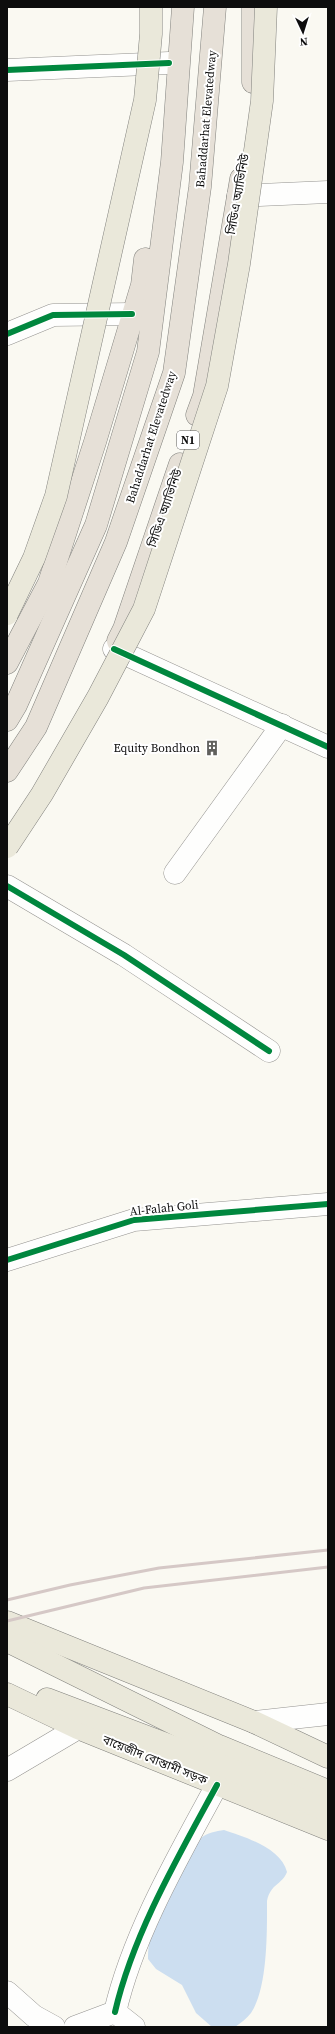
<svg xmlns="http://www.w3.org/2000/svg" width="335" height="2034" font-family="'Source Serif 4','Noto Sans Bengali',serif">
	<rect width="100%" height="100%" fill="#faf9f2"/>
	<path fill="#ccdef0" d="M224 1830C245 1837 281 1848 287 1872 282 1885 271 1883 267 1901 267 1930 268 1988 251 2013 247 2018 241 2023 235 2027H212L196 2013 182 1985 156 1969 148 1959C148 1955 148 1949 149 1944 153 1924 187 1852 201 1838 207 1833 216 1831 224 1830Z"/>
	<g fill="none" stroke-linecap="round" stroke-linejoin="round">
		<defs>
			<g id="minor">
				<path d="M7 70 169 63"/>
				<path d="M238 196 328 192"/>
				<path d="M7 334 53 315 132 314"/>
				<path d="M114 649 328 747"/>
				<path d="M175 873 282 725"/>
				<path d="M7 886 124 955 269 1051"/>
				<path d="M7 1260 134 1220 328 1204"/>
				<path d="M254 1722 328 1714"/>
				<path d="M7 1770 78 1728"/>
				<path d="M7 1992 34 2016 54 2027"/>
				<path d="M115 2012C133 1934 179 1855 217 1785"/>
				<path d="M115 2012 134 2027"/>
				<path d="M75 2027 115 2012"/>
			</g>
			<g id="major">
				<path d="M7 1622 254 1722 328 1757"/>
				<path d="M7 1641 219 1746 328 1791"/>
				<path d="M7 1694 78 1728 328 1829"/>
				<path d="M47 1699 216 1763 328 1811"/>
			</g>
			<g id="highway">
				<path d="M253 82V7"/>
				<path d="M197 415 204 396 241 179"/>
				<path d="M118 641 124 629 180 464"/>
				<path d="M7 663 49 583 95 442 142 285 145 259"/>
				<path d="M7 720 16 705 96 525 148 352 172 162 183 7"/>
				<path d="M7 771 36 727 116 542 174 373 200 187 215 7"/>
			</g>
		</defs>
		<use href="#minor" stroke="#949390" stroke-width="23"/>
		<use href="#major" stroke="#81817d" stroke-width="23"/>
		<use href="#highway" stroke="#81817d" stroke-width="23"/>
		<use href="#minor" stroke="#fefefd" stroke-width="22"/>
		<use href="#major" stroke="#eae8da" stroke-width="22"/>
		<use href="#highway" stroke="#e6e0d7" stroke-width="22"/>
		<g stroke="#d5c8c6" stroke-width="3">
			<path d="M7 1600 70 1585 159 1568 328 1550"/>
			<path d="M7 1621 144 1588 328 1567"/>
		</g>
		<defs>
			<g id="major-bridge">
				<path d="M7 614 34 558 56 496 145 100 151 34V7"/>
				<path d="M7 847 42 794 98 697 144 609 217 386 239 264 262 101 266 7"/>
			</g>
		</defs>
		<use href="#major-bridge" stroke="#81817d" stroke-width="23" stroke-linecap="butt"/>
		<use href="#major-bridge" stroke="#eae8da" stroke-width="22"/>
		<defs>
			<g id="cycleway">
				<path d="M7 70 169 63"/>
				<path d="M7 334 53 315 132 314"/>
				<path d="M114 649 328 747"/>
				<path d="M7 886 124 955 269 1051"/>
				<path d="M7 1260 134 1220 328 1204"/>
				<path d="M115 2012C133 1934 179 1855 217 1785"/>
			</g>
		</defs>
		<use href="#cycleway" stroke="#fff" stroke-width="8"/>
		<use href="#cycleway" stroke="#00873e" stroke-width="6"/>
	</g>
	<defs>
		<symbol id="building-bare" viewBox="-9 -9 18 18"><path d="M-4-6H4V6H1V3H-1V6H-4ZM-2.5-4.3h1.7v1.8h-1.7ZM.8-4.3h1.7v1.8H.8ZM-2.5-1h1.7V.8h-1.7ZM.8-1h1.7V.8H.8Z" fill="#60605d" stroke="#fff" stroke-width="2.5" paint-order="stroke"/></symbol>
	</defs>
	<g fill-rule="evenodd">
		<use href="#building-bare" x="201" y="737" width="22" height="22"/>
	</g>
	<g text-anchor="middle" stroke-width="4" stroke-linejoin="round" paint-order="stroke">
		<rect fill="#fff" stroke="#565656" stroke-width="1" x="177" y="431" width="22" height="18" rx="3"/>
		<g font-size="11" font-weight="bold" fill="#0d0d0d">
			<text x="188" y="444">N1</text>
		</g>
		<g font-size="12" fill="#0d0d0d" stroke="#fff">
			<text transform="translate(206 119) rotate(-85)" y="4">Bahaddarhat Elevatedway</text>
			<text transform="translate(238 194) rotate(-80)" y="4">সিডিএ অ্যাভিনিউ</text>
			<text transform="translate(151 437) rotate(-72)" y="4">Bahaddarhat Elevatedway</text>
			<text transform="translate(165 508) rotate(-71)" y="4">সিডিএ অ্যাভিনিউ</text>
			<text transform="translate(164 1208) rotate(-6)" y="4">Al-Falah Goli</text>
			<text transform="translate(155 1760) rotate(22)" y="4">বায়েজীদ বোস্তামী সড়ক</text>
		</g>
		<g font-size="12" fill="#0d0d0d" stroke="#fff" text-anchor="end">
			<text x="200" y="752">Equity Bondhon</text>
		</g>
	</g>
	<rect width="335" height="2034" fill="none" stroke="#0d0d0d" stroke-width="16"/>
	<g transform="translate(303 32) rotate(176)" stroke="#ffffff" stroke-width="3" paint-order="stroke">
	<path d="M0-3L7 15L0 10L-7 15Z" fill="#0d0d0d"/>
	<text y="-6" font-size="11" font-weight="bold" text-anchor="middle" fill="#0d0d0d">N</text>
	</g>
</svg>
